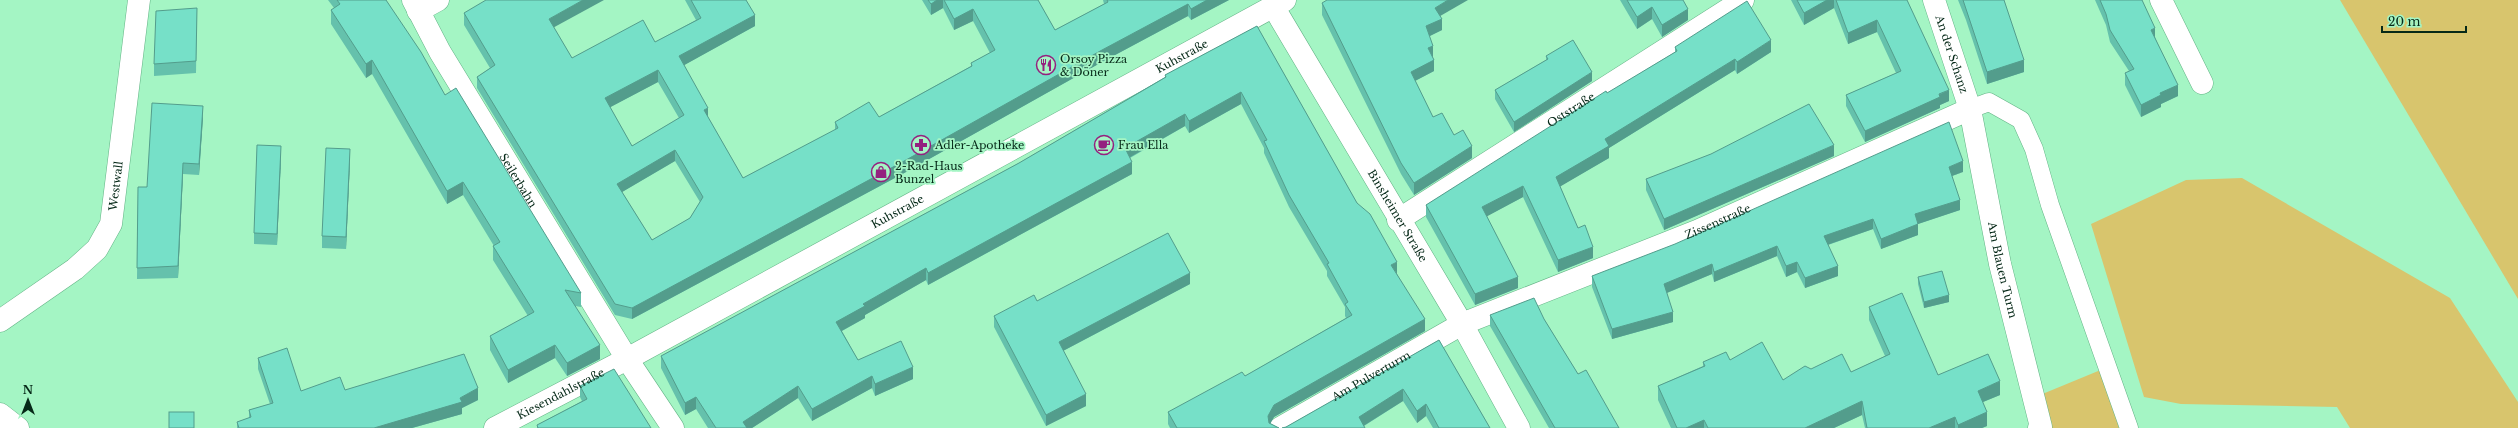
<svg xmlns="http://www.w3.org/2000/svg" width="2518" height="428" font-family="'Libre Baskerville',serif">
	<rect width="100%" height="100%" fill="#a4f5c4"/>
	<g fill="#d8c56d">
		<path d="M2340 0H2518V299Z"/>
		<path d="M2242 178 2450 298 2518 402V428H2350L2337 407 2181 404 2144 397 2091 224 2186 180Z"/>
		<path d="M2103 369 2119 428H2048L2040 395Z"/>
	</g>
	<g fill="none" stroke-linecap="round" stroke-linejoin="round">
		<defs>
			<path id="pedestrian" d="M1970 109 1989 102 2021 120 2034 149 2050 205 2129 428"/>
			<g id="minor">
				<path id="s1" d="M413 0 440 52 627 359 673 428"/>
				<path id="s2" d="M1934 0 1970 109 2000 264 2041 427 2039 428"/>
				<path d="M2161 0 2202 83"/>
				<path d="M418 11 438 0"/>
				<path id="s3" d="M1398 220 1743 0"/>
				<path id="s4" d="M0 321 75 269 97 249 111 224 139 0"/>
				<path id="s5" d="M1280 428 1462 324 1697 231 1970 109"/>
			</g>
			<g id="secondary">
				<path id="s6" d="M1273 6 1462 324 1519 428"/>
				<path d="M0 414 18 428"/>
				<path id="s7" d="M495 428 627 359 1285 0"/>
			</g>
		</defs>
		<use href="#pedestrian" stroke="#63b385" stroke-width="19"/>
		<use href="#minor" stroke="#63b385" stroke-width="23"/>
		<use href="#secondary" stroke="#63b385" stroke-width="23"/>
		<use href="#pedestrian" stroke="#fff" stroke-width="18"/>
		<use href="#minor" stroke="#fff" stroke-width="22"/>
		<use href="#secondary" stroke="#fff" stroke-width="22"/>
	</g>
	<g fill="#65c1ac" fill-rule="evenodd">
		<path d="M328 0H386L445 95 581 293V307L575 306 600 359 567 376 555 358 508 383 490 350V336L528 316 493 260V246H494L463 195 447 204 372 74 366 78 331 24V10L334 8Z"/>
		<path d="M685 0H746L755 26 684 65 708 117 743 178 835 130V122L879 117 971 66V63L990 53 973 21 954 30 943 8 931 15 922 0H1038L1055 30 1104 4 1103 0H1229L1191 20 1188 16 1102 62 906 172 632 319 615 315 477 88V77L490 68 464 25V13L554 28 572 58 655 42 696 20ZM658 82 679 118 632 146 610 107ZM675 161 700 202 690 218 652 240 622 192Z"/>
		<path d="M1620 0H1683L1688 20 1662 37 1652 19 1637 29Z"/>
		<path d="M1791 0H1907L1949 101 1940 105V108L1865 142 1846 106V95L1896 73 1877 32 1848 44 1834 8 1804 25Z"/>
		<path d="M1958 0H2004L2024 72 1987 84 1966 20Z"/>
		<path d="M2095 0H2142L2155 37 2178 96 2161 104V107L2141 117 2125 85V73L2129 71 2110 42 2106 25Z"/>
		<path d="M1322 3 1440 16 1442 30 1429 36 1433 57 1434 71 1415 81 1433 117 1454 135 1472 158 1414 195 1401 174 1322 15Z"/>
		<path d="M197 8 196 73 154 76V64Z"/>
		<path d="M1257 26 1357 203 1397 274 1425 331 1274 417 1270 423 1279 428H1170L1168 424V412L1245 376 1346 318 1345 316V307L1327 276V271L1289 207 1264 153V148L1241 104 1189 133 1185 126 1130 158 1132 174 928 285 926 280 865 315V318L842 331 858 360 913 379 875 396 872 388 812 421 798 398 752 428H708L696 409 685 415 661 368V356L1019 163 1165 77V75Z"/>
		<path d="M1675 47 1771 52 1737 74 1735 70 1609 148V158L1560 186 1578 228 1593 258 1558 272 1523 197 1487 216 1518 288 1475 305 1426 217V205L1675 52Z"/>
		<path d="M1546 56 1592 81 1514 132 1495 99V90L1546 60Z"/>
		<path d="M203 117 199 175 183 174 178 278 137 279 138 187H147Z"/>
		<path d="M1834 156 1664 230 1646 190V179Z"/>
		<path d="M281 158 277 245 254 244V233Z"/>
		<path d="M350 161 346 249 322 248V236Z"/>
		<path d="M1963 172 1952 176 1960 210 1918 224V235L1881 249 1873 229 1828 245 1838 276 1805 288 1797 272 1786 277 1777 256 1714 282 1712 274 1667 293 1673 322 1612 339 1592 287V276Z"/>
		<path d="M1918 277 1949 302 1924 308 1918 284Z"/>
		<path d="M1190 284 1063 351 1086 406 1046 426 994 327V316L1037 301Z"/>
		<path d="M1869 307 1938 375 2000 395 1983 402 1987 426 1982 428H1865L1862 415 1834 428H1671L1658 400V386L1703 366V362L1730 360 1783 380 1811 369 1851 372 1885 356 1869 320Z"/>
		<path d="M1490 315 1544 319 1578 374 1619 428H1549L1490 326Z"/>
		<path d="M1439 340 1490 428H1433L1426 416 1417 423 1403 401 1364 426 1286 427Z"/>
		<path d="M258 358 301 391 345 390 478 400 462 408V414L412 428H237V422L249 418V410L270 404 258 369Z"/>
		<path d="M580 386 651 428H537V425L582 401 580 397Z"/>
	</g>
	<g fill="#539d8c">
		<path d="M583 0H604L549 30V19Z"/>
		<path d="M937 0H943V8L931 15V4Z"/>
		<path d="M1207 0H1229L1191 20V9Z"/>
		<path d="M1448 0H1468L1435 19V8Z"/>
		<path d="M1827 0H1834V8L1804 25V13Z"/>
		<path d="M1188 4V16L1102 62 906 172 632 319V308L1102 50Z"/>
		<path d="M1652 7V19L1637 29V17Z"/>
		<path d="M973 9V21L954 30V19Z"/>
		<path d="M1688 9V20L1662 37V25Z"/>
		<path d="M755 15V26L679 68V56Z"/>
		<path d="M1442 19V30L1426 38V26Z"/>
		<path d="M1877 20V32L1848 44V33Z"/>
		<path d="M2155 28V40L2151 30Z"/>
		<path d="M1771 40V52L1737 74V62Z"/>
		<path d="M1433 46V58L1428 48Z"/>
		<path d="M1735 59V70L1609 148V158L1556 189V177L1605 139Z"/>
		<path d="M372 60V74L366 78V64Z"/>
		<path d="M1434 60V71L1411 83V72Z"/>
		<path d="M2024 60V72L1987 84V72Z"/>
		<path d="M658 70V82L605 110V98Z"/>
		<path d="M1592 72V81L1514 132V122Z"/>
		<path d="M2178 85V96L2161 104V107L2141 117V105L2160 93Z"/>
		<path d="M1949 90V101L1940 105V108L1865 142V131Z"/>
		<path d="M1241 92V104L1189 133V121Z"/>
		<path d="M203 106V117L199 175V164Z"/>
		<path d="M708 108V120L704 110Z"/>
		<path d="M1185 114V126L1125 160V148Z"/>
		<path d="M1834 145V156L1664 230V219Z"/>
		<path d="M281 146V158L277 245V234Z"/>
		<path d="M1472 146V158L1414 195V183Z"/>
		<path d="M350 149V161L346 249V237Z"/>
		<path d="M675 150V161L617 195V184Z"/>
		<path d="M1963 161V172L1949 177V167Z"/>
		<path d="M1132 162V174L928 285V273Z"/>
		<path d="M183 163V174L178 278V266Z"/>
		<path d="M463 182V195L447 204V191Z"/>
		<path d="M1523 186V197L1482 219V207Z"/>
		<path d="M1960 200V210L1915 225V214Z"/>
		<path d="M1873 219V229L1824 246V236Z"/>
		<path d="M1918 224V235L1881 249V239Z"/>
		<path d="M1777 246V256L1714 282V272Z"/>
		<path d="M1593 247V258L1558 272V260Z"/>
		<path d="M1397 262V274L1391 265Z"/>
		<path d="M1797 262V272L1786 277V266Z"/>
		<path d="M1712 264V274L1664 294V284Z"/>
		<path d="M1838 266V276L1805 288V278Z"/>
		<path d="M926 268V280L865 315V318L836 334V322L863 304Z"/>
		<path d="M1190 273V284L1059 353V342Z"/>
		<path d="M1518 277V288L1475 305V294Z"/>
		<path d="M1949 295V302L1924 308V302Z"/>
		<path d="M1673 312V322L1612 339V329Z"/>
		<path d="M1425 319V331L1274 417 1268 428V416L1274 405Z"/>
		<path d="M555 345V358L508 383V370Z"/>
		<path d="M600 345V359L567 376V363Z"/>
		<path d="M913 367V379L875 396V384Z"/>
		<path d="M872 376V388L812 421V409Z"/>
		<path d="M2000 381V395L1978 404V391Z"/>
		<path d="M798 386V398L752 428H743V422Z"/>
		<path d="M478 388V400L462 408V414L412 428H374L460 398Z"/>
		<path d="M1403 389V401L1360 428 1359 417Z"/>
		<path d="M1086 394V406L1046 426V415Z"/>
		<path d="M696 397V409L685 415V403Z"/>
		<path d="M1862 401V415L1834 428H1805Z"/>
		<path d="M1426 404V416L1417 423V411Z"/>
		<path d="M1987 412V426L1982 428H1958V425Z"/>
		<path d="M1955 417V428H1929Z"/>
		<path d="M1704 420V428H1686Z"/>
	</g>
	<g fill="#76e0c8" stroke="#539d8c" fill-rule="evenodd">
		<path d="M337 0H386L421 52 445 95 456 88 581 293 565 290 600 345 567 363 555 345 508 370 490 336 534 312 493 246 500 242 463 182 447 191 372 60 366 64 331 10 340 4Z"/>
		<path d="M486 0H583L549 19 572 58 643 20 655 42 701 18 691 0H746L755 15 679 56 708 108 704 110 743 178 838 128 835 122 869 102 879 117 972 66 971 63 995 50 973 9 954 19 944 0H1038L1055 30 1108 2 1107 0H1207L1191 9 1188 4 1102 50 906 160 632 308 615 304 477 77 495 65 464 13ZM658 70 684 115 632 146 605 98ZM675 150 703 197 690 218 652 240 617 184Z"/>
		<path d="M928 0H937L931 4Z"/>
		<path d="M1327 0H1448L1435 8 1442 19 1426 26 1433 46 1428 48 1434 60 1411 72 1433 117 1442 113 1454 135 1463 130 1472 146 1414 183 1401 163 1322 3Z"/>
		<path d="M1627 0H1683L1688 9 1662 25 1652 7 1637 17Z"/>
		<path d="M1797 0H1827L1804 13Z"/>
		<path d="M1836 0H1907L1949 90 1939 94 1940 97 1865 131 1846 95 1901 71 1877 20 1848 33Z"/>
		<path d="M1963 0H2004L2024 60 1987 72Z"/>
		<path d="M2100 0H2142L2155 28 2151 30 2178 85 2160 93 2161 95 2141 105 2125 73 2134 69 2110 30 2106 14Z"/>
		<path d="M1747 1 1771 40 1737 62 1735 59 1605 139 1609 146 1556 177 1578 228 1585 225 1593 247 1558 260 1523 186 1482 207 1518 277 1475 294 1426 205 1606 91 1607 93 1677 51 1675 47Z"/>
		<path d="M197 8 196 61 154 64 156 11Z"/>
		<path d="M1257 26 1357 203 1370 214 1397 262 1391 265 1425 319 1274 405 1268 416 1269 423 1279 428H1177L1168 412 1242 372 1245 376 1352 315 1345 304 1348 302 1327 264 1329 263 1289 195 1264 141 1267 140 1241 92 1189 121 1185 114 1125 148 1132 162 928 273 926 268 863 304 865 306 836 322 858 360 901 341 913 367 875 384 872 376 812 409 798 386 743 422 747 428H716L696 397 685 403 661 356 1019 163 1166 77 1165 75Z"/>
		<path d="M1573 40 1592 72 1514 122 1495 90 1548 59 1546 56Z"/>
		<path d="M152 103 203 106 199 164 183 163 178 266 137 268 138 187H147Z"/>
		<path d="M1809 104 1834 145 1664 219 1646 179 1711 154Z"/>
		<path d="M1949 122 1963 161 1949 167 1960 200 1915 214 1918 224 1881 239 1873 219 1824 236 1838 266 1805 278 1797 262 1786 266 1777 246 1714 272 1712 264 1664 284 1673 312 1612 329 1592 276 1675 244Z"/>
		<path d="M257 145 281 146 277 234 254 233Z"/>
		<path d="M326 148 350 149 346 237 322 236Z"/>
		<path d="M1168 233 1190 273 1059 342 1086 394 1046 415 994 316 1034 295 1037 301Z"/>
		<path d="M1942 271 1949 295 1924 302 1918 277Z"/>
		<path d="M1902 293 1938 375 1988 354 2000 381 1978 391 1987 412 1958 425 1955 417 1929 428H1867L1862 401 1805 428H1708L1704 420 1686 428H1677L1658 386 1705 366 1703 362 1726 352 1730 360 1762 342 1783 380 1805 366 1811 369 1842 354 1851 372 1890 354 1869 307Z"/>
		<path d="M1534 298 1544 319 1578 374 1586 370 1619 428H1555L1490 315Z"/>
		<path d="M1439 340 1490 428H1439L1426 404 1417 411 1403 389 1359 417 1365 428H1282L1286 427Z"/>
		<path d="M287 348 301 391 340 377 345 390 464 354 478 388 460 398 462 402 374 428H239L237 422 251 417 249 410 273 403 258 358Z"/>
		<path d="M614 369 651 428H538L537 425 587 399 580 386Z"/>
		<rect x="169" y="412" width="25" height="16"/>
	</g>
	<defs>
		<symbol id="restaurant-ring" viewBox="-11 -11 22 22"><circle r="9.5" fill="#a4f5c4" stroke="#94217f" stroke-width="1.5"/><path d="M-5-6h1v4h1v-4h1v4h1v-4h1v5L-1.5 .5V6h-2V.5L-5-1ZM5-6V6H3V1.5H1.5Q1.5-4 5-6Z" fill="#94217f"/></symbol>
		<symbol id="pharmacy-ring" viewBox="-11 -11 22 22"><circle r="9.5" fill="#a4f5c4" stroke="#94217f" stroke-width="1.5"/><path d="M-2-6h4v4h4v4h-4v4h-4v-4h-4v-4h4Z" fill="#94217f"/></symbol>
		<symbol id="cafe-ring" viewBox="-11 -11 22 22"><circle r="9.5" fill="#a4f5c4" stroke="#94217f" stroke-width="1.5"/><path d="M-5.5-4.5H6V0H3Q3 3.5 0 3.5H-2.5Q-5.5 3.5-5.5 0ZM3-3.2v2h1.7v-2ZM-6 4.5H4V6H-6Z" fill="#94217f"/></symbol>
		<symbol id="shop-ring" viewBox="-11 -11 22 22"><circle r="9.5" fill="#a4f5c4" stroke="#94217f" stroke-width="1.5"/><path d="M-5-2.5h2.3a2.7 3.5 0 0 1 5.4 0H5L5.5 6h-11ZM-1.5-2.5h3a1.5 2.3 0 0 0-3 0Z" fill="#94217f"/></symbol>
	</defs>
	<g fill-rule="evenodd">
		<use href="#restaurant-ring" x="1035" y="54" width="22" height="22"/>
		<use href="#pharmacy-ring" x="910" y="134" width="22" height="22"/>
		<use href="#cafe-ring" x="1093" y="134" width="22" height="22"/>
		<use href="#shop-ring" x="870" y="161" width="22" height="22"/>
	</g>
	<g text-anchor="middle" stroke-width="3.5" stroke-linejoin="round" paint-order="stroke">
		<g font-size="11" fill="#062918" stroke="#a4f5c4">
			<text dy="4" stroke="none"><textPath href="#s7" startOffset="781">Kuhstraße</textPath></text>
			<text dy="4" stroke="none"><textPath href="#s2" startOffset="57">An der Schanz</textPath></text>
			<text dy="4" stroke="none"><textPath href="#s3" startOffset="205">Oststraße</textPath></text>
			<text dy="4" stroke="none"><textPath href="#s1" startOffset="209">Seilerbahn</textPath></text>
			<text dy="4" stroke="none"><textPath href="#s4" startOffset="188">Westwall</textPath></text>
			<text dy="4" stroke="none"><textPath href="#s7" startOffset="457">Kuhstraße</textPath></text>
			<text dy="4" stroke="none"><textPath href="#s6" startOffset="244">Binsheimer Straße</textPath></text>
			<text dy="4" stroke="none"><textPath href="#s5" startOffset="485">Zissenstraße</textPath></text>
			<text dy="4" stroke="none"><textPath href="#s2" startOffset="279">Am Blauen Turm</textPath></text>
			<text dy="4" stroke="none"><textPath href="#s5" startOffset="105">Am Pulverturm</textPath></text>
			<text dy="4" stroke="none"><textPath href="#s7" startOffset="74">Kiesendahlstraße</textPath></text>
		</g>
		<g font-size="11" fill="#062918" stroke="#a4f5c4" text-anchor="start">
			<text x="1060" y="63">Orsoy Pizza<tspan x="1060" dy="13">&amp; Döner</tspan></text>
			<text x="935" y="149">Adler-Apotheke</text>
			<text x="1118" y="149">Frau Ella</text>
			<text x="895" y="170">2-Rad-Haus<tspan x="895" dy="13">Bunzel</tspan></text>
		</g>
	</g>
	<g transform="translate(28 400)" stroke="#a4f5c4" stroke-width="3" paint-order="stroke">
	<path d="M0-3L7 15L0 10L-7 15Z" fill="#062918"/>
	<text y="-6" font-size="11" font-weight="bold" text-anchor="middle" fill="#062918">N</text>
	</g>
	<path d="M2382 26v6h84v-6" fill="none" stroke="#062918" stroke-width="2"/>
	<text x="2388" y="26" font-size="12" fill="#062918" stroke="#a4f5c4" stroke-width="3" paint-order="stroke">20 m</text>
</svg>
